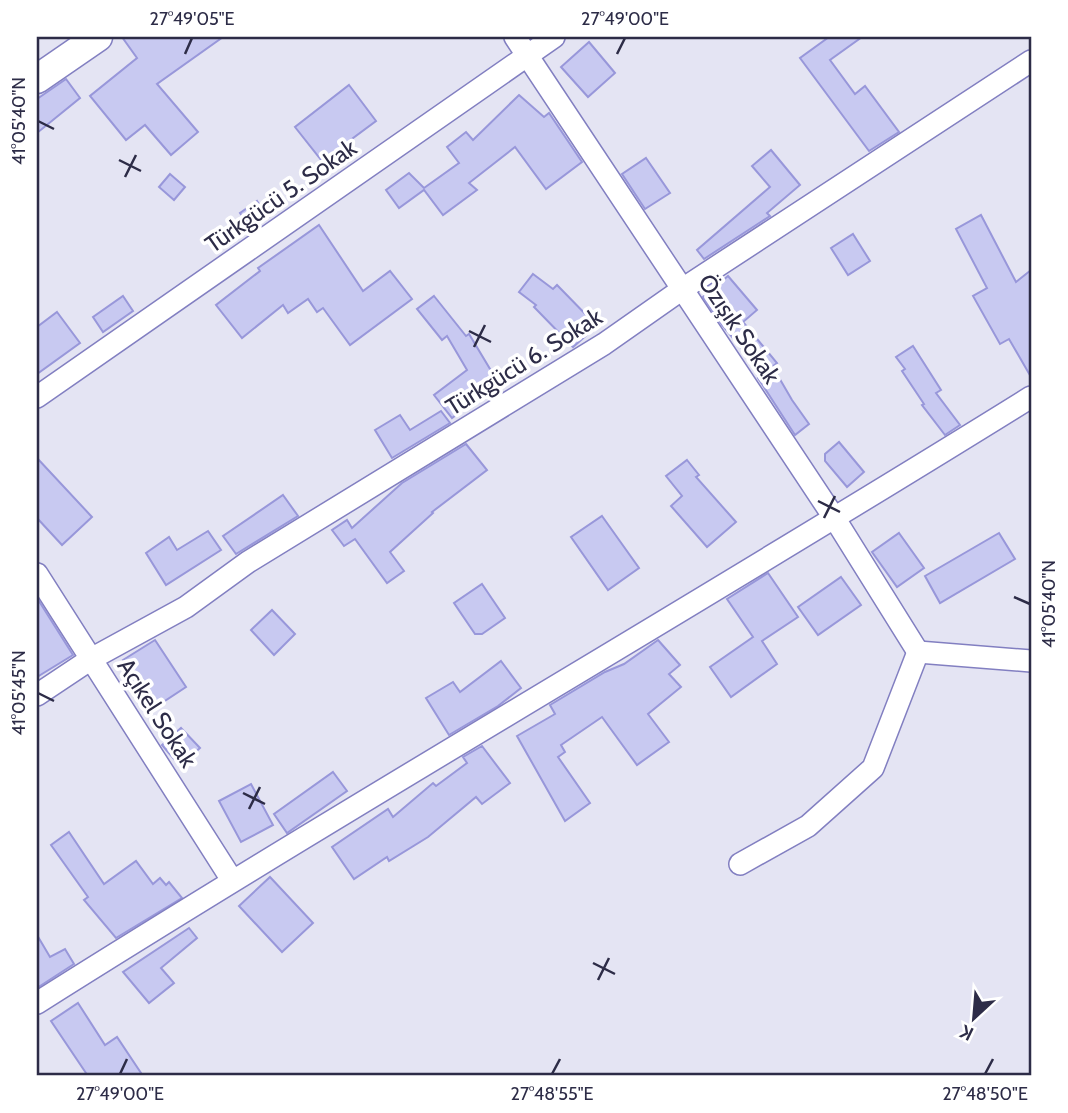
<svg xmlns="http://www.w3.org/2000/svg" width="1068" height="1113" font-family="Cabin,sans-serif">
	<rect width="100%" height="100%" fill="#e4e4f3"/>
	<g fill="#c8c9f1" stroke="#9897da" stroke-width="2">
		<path d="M122 37H223L157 84 198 132 171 155 145 125 126 140 90 96 137 58Z"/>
		<path d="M829 37H862L830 60 855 94 865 86 899 132 869 151 800 58Z"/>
		<path d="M589 42 615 73 588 97 561 67Z"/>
		<path d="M66 79 80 98 37 133V99Z"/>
		<path d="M349 85 376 121 322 161 295 127Z"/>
		<path d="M519 95 544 117 549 113 582 162 546 189 515 147 469 183 477 190 443 215 424 190 399 208 386 190 409 173 424 188 459 163 447 147 466 132 473 140Z"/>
		<path d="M771 150 800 185 767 213 770 216 704 259 697 250 770 187 752 166Z"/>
		<path d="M646 158 670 193 645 209 622 174Z"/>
		<path d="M170 174 185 187 174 200 159 187Z"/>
		<path d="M257 201 268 217 251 229 240 213Z"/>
		<path d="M981 215 1016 282 1031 270V377L1009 339 1000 344 973 296 987 288 956 229Z"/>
		<path d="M319 225 363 291 390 271 412 299 350 345 323 308 317 312 308 299 288 313 283 305 242 338 216 305 260 271 258 268Z"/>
		<path d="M853 234 870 261 848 275 831 248Z"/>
		<path d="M533 274 553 289 557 285 597 326 573 347 534 307 536 305 519 292Z"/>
		<path d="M728 276 757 310 743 322 777 363 763 374 722 325 703 297Z"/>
		<path d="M123 296 133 311 103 332 93 317Z"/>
		<path d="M434 296 466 336 469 334 496 379 474 392 479 397 452 418 434 395 467 370 447 336 442 340 417 309Z"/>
		<path d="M57 312 80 343 37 374V327Z"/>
		<path d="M913 346 941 390 936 393 960 425 945 435 922 405 924 404 902 371 905 369 896 357Z"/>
		<path d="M774 369 792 400 809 424 795 435 758 378Z"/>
		<path d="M441 411 450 423 392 458 375 430 400 415 410 430Z"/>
		<path d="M839 442 864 472 847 487 825 461V454Z"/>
		<path d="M466 444 487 470 432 512 433 513 390 552 404 571 387 583 355 539 344 546 332 530 347 520 352 528 402 483Z"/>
		<path d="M37 458 92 517 62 545 37 518Z"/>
		<path d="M687 460 699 475 696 477 736 522 707 547 671 506 682 496 666 476Z"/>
		<path d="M283 495 298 516 236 554 223 536Z"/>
		<path d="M602 516 639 568 608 590 571 537Z"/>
		<path d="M208 531 221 550 166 585 146 553 169 537 177 550Z"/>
		<path d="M899 533 924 568 897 587 872 552Z"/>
		<path d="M999 533 1015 559 940 603 925 576Z"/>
		<path d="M768 573 798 617 762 641 777 664 731 697 710 667 753 637 727 599Z"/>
		<path d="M841 577 861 605 818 635 798 607Z"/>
		<path d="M482 584 505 618 482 634H475L454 603Z"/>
		<path d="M37 598 73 655 37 677Z"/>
		<path d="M272 610 295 634 274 655 251 630Z"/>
		<path d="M155 640 186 687 154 708 123 660Z"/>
		<path d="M658 640 680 665 669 674 681 687 648 714 669 742 637 765 602 717 561 745 565 752 558 757 590 803 565 821 517 736 555 714 550 705 605 672 624 664Z"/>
		<path d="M501 661 521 688 498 706 449 735 426 698 453 682 460 692Z"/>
		<path d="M181 728 200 748 180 766 162 745Z"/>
		<path d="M482 746 510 783 482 804 476 797 428 837 389 861 387 857 354 879 332 847 388 809 393 817 433 783 436 786 467 763 463 757Z"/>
		<path d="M333 772 347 791 287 833 274 814Z"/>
		<path d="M251 784 273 825 241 842 219 801Z"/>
		<path d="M69 832 104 884 136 861 153 884 160 878 166 885 169 882 182 898 116 938 84 900 88 897 51 845Z"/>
		<path d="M270 877 313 923 282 952 239 906Z"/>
		<path d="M189 928 197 938 161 968 174 983 149 1003 123 972Z"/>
		<path d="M37 935 50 957 65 949 74 964 37 988Z"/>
		<path d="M78 1003 105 1045 117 1037 143 1076H88L51 1021Z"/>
	</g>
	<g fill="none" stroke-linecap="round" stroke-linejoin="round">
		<defs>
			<g id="street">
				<path d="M515 37 835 519 918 652"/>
				<path d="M37 397 554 37"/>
				<path d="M37 574 232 880"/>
				<path d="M918 652 1031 661"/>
				<path d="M37 695 91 659 186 607 248 562 604 344 681 290 1031 61"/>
				<path d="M740 864 808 826 873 768 918 652"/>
				<path d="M37 1003C365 796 702 602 1031 397"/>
			</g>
			<path id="secondary" d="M37 79 98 37"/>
		</defs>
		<use href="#street" stroke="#827fc1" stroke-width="24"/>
		<use href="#secondary" stroke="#827fc1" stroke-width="31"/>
		<use href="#street" stroke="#fff" stroke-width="21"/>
		<use href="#secondary" stroke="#fff" stroke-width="28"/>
	</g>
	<path fill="none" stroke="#2d2c47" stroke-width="2.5" d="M185 54 192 38M617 54 625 38M38 121 54 129M119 160 141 171M125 177 136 155M469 331 491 342M474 347 485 325M818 501 840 512M824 518 835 496M1014 597 1030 604M38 693 54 701M243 793 265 804M249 809 260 787M593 963 615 974M598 980 609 958M120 1074 127 1059M552 1074 560 1059M985 1074 993 1059"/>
	<g text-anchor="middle" stroke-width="7" stroke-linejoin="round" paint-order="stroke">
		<g font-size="24" fill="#2d2c47" stroke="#fff">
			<text transform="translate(281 196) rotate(-35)" y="8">Türkgücü 5. Sokak</text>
			<text transform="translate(739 329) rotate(56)" y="8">Özışık Sokak</text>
			<text transform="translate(524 362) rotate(-32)" y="8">Türkgücü 6. Sokak</text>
			<text transform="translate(157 713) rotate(57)" y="8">Açıkel Sokak</text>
		</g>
	</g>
	<rect width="1068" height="1113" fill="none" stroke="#ffffff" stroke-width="77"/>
	<g transform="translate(974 1018) rotate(206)" stroke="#ffffff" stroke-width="5" paint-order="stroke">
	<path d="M0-5L12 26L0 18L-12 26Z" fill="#2d2c47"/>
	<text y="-10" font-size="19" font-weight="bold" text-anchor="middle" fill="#2d2c47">K</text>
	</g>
	<rect x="38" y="38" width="992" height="1036" fill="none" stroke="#2d2c47" stroke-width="2.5"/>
	<g font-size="18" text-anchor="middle" fill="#2d2c47">
		<text x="192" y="25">27°49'05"E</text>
		<text x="625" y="25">27°49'00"E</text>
		<text transform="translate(19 121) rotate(-90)" y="6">41°05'40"N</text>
		<text transform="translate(1049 604) rotate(-90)" y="6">41°05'40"N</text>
		<text transform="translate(19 693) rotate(-90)" y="6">41°05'45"N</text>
		<text x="120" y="1100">27°49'00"E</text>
		<text x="552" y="1100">27°48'55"E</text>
		<text x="985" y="1100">27°48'50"E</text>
	</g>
</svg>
